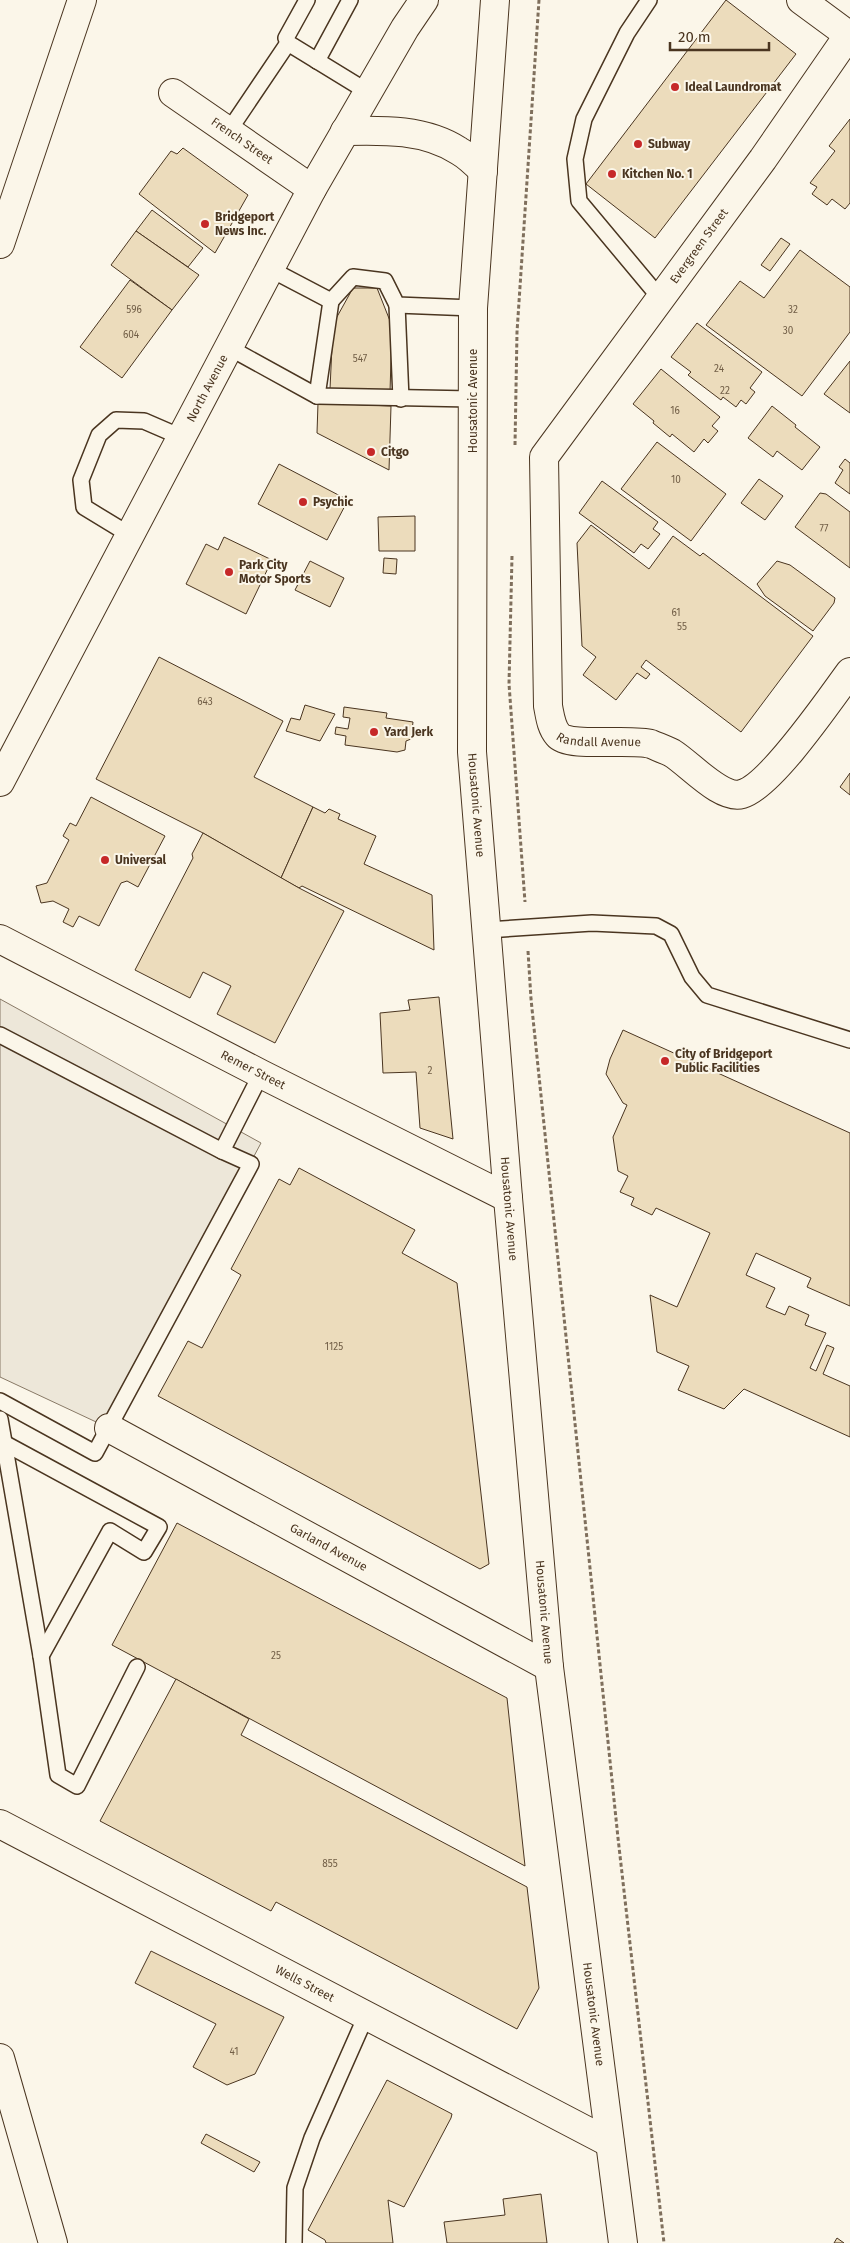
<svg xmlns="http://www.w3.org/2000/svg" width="850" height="2243" font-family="'Fira Sans',sans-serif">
	<rect width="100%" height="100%" fill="#fbf6e9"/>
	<path fill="#ede7d9" stroke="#887966" d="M0 999 261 1143 109 1428 0 1377Z"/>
	<g fill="#ecdcbc" stroke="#4a3520">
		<path d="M726 0 796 54 655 238 586 184Z"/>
		<path d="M850 119V203L845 209 832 199 827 205 812 194 817 187 810 183 835 151 829 146Z"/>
		<path d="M183 148 248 195 215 253 139 194 168 155 171 151 177 154Z"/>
		<path d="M152 210 203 248 188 267 136 231Z"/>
		<path d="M136 231 199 275 172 310 111 265Z"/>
		<path d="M781 238 790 244 770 271 761 265Z"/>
		<path d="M800 250 850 287V332L802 396 706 325 740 281 764 298Z"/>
		<path d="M130 280 172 310 122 378 80 347Z"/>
		<path d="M353 288H377L392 326 390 392 330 389 333 324Z"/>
		<path d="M697 323 762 372 750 388 755 392 746 404 741 400 736 407 723 397 721 400 688 375 691 372 671 357Z"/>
		<path d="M850 361V413L824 394Z"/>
		<path d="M661 369 720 417 712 426 718 431 708 443 704 439 694 452 672 434 670 437 653 423 654 421 633 404Z"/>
		<path d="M318 403 391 406 389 470 317 433Z"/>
		<path d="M772 406 796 425 795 427 820 447 802 470 777 451 773 457 748 438Z"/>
		<path d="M657 442 726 494 691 541 621 489Z"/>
		<path d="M845 459 850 463V494L835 483 843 470 839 467Z"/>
		<path d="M279 464 348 500 327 540 258 504Z"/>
		<path d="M759 479 783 496 765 520 741 503Z"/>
		<path d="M602 481 658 522 653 529 660 534 648 549 641 544 634 553 579 513Z"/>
		<path d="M820 493 826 494 850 512V568L795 527Z"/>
		<path d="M415 516V551H379L378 517Z"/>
		<path d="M591 525 649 569 673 536 700 556 703 553 813 636 741 732 646 660 641 667 650 674 646 679 637 673 616 700 583 675 596 657 582 646 577 543Z"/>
		<path d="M224 537 272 560 246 614 186 584 206 544 218 550Z"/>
		<path d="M384 558 397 559 396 574 383 573Z"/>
		<path d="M310 561 344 578 330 607 295 590Z"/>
		<path d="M777 561 790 565 835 598 834 603 813 631 765 596 757 584Z"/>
		<path d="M159 657 283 721 254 777 313 807 281 878 203 833 96 779Z"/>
		<path d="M305 705 335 714 320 741 286 731 291 718 300 720Z"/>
		<path d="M344 707 387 713 386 718 413 722 411 739 406 741 405 750 397 752 345 745 346 736 335 734 336 727 348 729 350 718 343 717Z"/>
		<path d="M850 773V795L840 787Z"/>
		<path d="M91 797 165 836 138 887 127 881 121 883 99 926 79 916 73 927 63 922 69 909 53 901 41 903 36 886 47 883 69 840 63 836 70 823 76 826Z"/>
		<path d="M313 807 325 813 329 809 340 814 338 819 376 836 364 864 432 895 434 950 302 886 299 888 281 878Z"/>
		<path d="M203 833 299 888 344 911 275 1043 217 1014 231 986 203 972 190 998 135 970 193 858 192 854Z"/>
		<path d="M439 997 453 1139 420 1128 416 1072 383 1073 380 1013 410 1010 408 1000Z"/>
		<path d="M623 1030 850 1133V1306L807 1287 811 1278 756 1253 746 1275 775 1288 766 1307 785 1315 789 1306 809 1315 805 1325 826 1333 810 1368 816 1371 827 1345 834 1348 823 1374 850 1386V1437L744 1389 724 1409 678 1390 689 1366 657 1352 650 1295 677 1307 710 1233 656 1208 652 1215 631 1205 634 1198 620 1192 628 1176 618 1171 613 1137 627 1105 623 1103 606 1074 610 1059Z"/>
		<path d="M299 1168 415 1230 402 1253 457 1283 489 1564 480 1569 158 1396 188 1341 202 1348 241 1275 231 1269 279 1179 290 1185Z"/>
		<path d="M177 1523 507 1698 525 1866 112 1645Z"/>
		<path d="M176 1679 249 1719 241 1735 527 1887 539 1988 517 2029 276 1902 271 1911 100 1821Z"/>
		<path d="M151 1951 284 2017 255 2074 227 2085 193 2067 216 2024 135 1983Z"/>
		<path d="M387 2080 452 2114 451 2118 404 2207 388 2200 393 2243H326L325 2240 308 2230Z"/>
		<path d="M206 2134 260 2162 254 2172 201 2143Z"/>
		<path d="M541 2194 547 2243H447L444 2222 505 2215 503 2199Z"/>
		<path d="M837 2238 844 2243H834Z"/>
	</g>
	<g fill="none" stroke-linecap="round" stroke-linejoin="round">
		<defs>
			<g id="service">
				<path d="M307 0 286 38 288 43 368 92"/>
				<path d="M649 0 627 33 584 119 575 159 579 201 660 298"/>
				<path d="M317 61 350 0"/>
				<path d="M228 132 288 43"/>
				<path d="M270 269 331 301 353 277 385 281 397 305 473 308"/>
				<path d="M397 305 401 399"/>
				<path d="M228 347 317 396 472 399"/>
				<path d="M317 396 331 301"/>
				<path d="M130 535 84 507 81 480 99 435 116 420 144 421 181 437"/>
				<path d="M487 930 592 923 656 926 671 934 692 977 707 995 850 1040"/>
				<path d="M0 1035 222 1151"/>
				<path d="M0 1401 95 1453 251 1164 222 1151 261 1074"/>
				<path d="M0 1419 41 1656 58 1775 77 1786 137 1667"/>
				<path d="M4 1443 159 1527 144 1552 110 1531 41 1656"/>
				<path d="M294 2243 295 2188 312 2138 366 2016"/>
			</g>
			<g id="minor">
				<path id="s1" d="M850 33 763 159 544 457 548 706C550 716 551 727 558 735 568 748 631 738 651 744 658 747 666 750 672 753 690 764 721 800 742 794 771 786 830 699 850 672"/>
				<path id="s2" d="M173 93 312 189"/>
				<path id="s3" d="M0 939 261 1074 508 1198"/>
				<path id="s4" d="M109 1428 549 1667"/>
				<path id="s5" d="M0 1824 610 2143"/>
			</g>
			<g id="secondary">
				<path id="s6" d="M495 0 473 308 472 752 508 1198 549 1667 623 2243"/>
				<path d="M801 0 850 36"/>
				<path d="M345 131C384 130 425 129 459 151 468 156 476 164 483 171"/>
			</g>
			<g id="primary">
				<path id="s7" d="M0 782 312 189 405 28 424 0"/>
			</g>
			<g id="motorway">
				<path d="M0 244 82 0"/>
				<path d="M0 2058 53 2243"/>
			</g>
		</defs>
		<use href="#service" stroke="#4a3520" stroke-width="18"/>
		<use href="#minor" stroke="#4a3520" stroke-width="30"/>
		<use href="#secondary" stroke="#4a3520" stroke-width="30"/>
		<use href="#primary" stroke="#4a3520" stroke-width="30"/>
		<use href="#motorway" stroke="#4a3520" stroke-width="30"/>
		<g stroke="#7f6f5c" stroke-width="3" stroke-dasharray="4 2.5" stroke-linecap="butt">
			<path d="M515 445 517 332 539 0"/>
			<path d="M512 556 509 684 525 902"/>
			<path d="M528 951 531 999 618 1838 664 2243"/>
		</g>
		<use href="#service" stroke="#fbf6e9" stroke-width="15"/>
		<use href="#minor" stroke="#fbf6e9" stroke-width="28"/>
		<use href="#secondary" stroke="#fbf6e9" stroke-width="28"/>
		<use href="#primary" stroke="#fbf6e9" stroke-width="28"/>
		<use href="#motorway" stroke="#fbf6e9" stroke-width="28"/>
	</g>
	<g fill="#c62828" stroke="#fbf6e9" stroke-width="2">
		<circle cx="675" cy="87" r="5"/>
		<circle cx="638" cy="144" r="5"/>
		<circle cx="612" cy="174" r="5"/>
		<circle cx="205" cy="224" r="5"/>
		<circle cx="371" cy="452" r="5"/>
		<circle cx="303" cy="502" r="5"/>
		<circle cx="229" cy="572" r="5"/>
		<circle cx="374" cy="732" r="5"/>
		<circle cx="105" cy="860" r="5"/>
		<circle cx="665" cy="1061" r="5"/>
	</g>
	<g text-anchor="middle" stroke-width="4" stroke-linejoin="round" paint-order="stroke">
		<g font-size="10" fill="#725f47">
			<text x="134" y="313">596</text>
			<text x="793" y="313">32</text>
			<text x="788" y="334">30</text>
			<text x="131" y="338">604</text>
			<text x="360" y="362">547</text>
			<text x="719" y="372">24</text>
			<text x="725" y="394">22</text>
			<text x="675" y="414">16</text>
			<text x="676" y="483">10</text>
			<text x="824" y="532">77</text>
			<text x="676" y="616">61</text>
			<text x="682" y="630">55</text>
			<text x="205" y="705">643</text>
			<text x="430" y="1074">2</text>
			<text x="334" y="1350">1125</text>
			<text x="276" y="1659">25</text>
			<text x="330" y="1867">855</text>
			<text x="234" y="2055">41</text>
		</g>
		<g font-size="12" font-weight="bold" fill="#4a3520" stroke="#fbf6e9" text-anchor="start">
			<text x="685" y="91">Ideal Laundromat</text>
			<text x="648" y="148">Subway</text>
			<text x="622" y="178">Kitchen No. 1</text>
			<text x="215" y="221">Bridgeport<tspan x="215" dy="14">News Inc.</tspan></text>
			<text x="381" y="456">Citgo</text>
			<text x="313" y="506">Psychic</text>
			<text x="239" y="569">Park City<tspan x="239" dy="14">Motor Sports</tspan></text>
			<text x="384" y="736">Yard Jerk</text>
			<text x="115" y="864">Universal</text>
			<text x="675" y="1058">City of Bridgeport<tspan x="675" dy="14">Public Facilities</tspan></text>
		</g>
		<g font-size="12" fill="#4a3520" stroke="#fbf6e9">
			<text dy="4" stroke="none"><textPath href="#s2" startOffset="84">French Street</textPath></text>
			<text transform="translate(699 246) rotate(-54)" y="4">Evergreen Street</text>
			<text dy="4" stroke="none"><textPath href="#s7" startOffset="445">North Avenue</textPath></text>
			<text transform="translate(473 401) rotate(-90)" y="4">Housatonic Avenue</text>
			<text dy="4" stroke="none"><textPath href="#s1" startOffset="845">Randall Avenue</textPath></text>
			<text dy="4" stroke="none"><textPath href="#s6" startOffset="806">Housatonic Avenue</textPath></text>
			<text dy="4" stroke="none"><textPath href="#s3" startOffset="285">Remer Street</textPath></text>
			<text dy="4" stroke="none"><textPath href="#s6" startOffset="1211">Housatonic Avenue</textPath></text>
			<text dy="4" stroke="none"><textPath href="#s4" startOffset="250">Garland Avenue</textPath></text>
			<text dy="4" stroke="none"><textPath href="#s6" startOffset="1616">Housatonic Avenue</textPath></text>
			<text dy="4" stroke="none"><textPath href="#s5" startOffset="344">Wells Street</textPath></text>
			<text dy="4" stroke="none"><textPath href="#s6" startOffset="2021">Housatonic Avenue</textPath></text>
		</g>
	</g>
	<path d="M670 42v8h99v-8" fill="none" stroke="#4a3520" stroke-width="2.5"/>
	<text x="678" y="42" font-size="15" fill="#4a3520" stroke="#fbf6e9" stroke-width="4" paint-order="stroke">20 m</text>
</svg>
